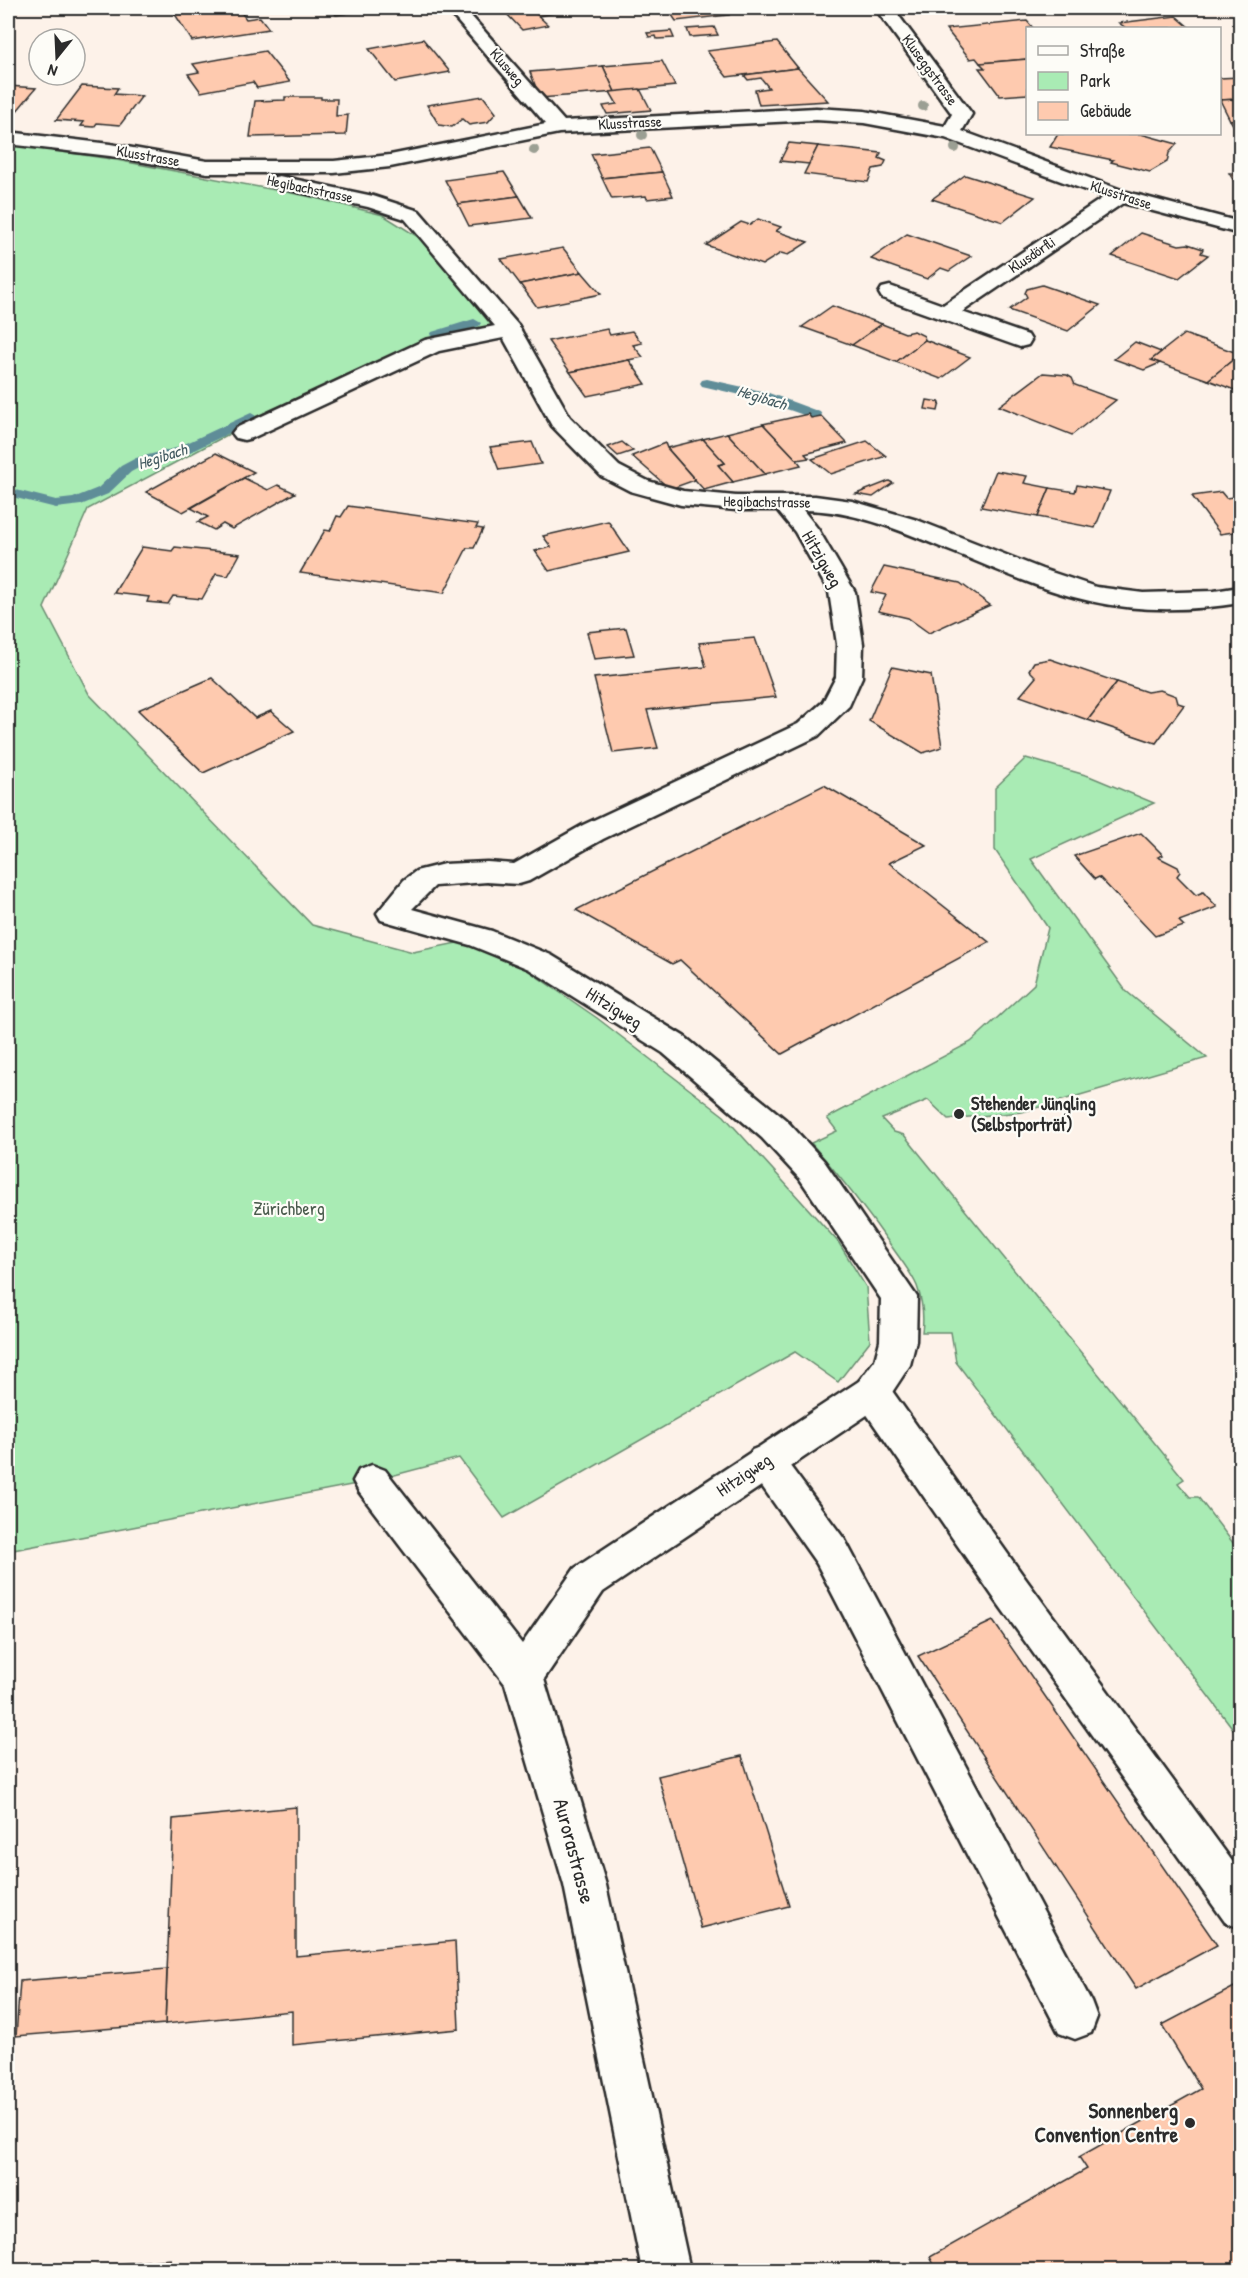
<svg xmlns="http://www.w3.org/2000/svg" width="1248" height="2278" font-family="'Patrick Hand',sans-serif">
	<rect width="100%" height="100%" fill="#fdf2e9"/>
	<filter id="ink" filterUnits="userSpaceOnUse"><feTurbulence type="fractalNoise" baseFrequency=".0167" numOctaves="2"/><feDisplacementMap in="SourceGraphic" scale="12" xChannelSelector="R" yChannelSelector="G"/><feConvolveMatrix kernelMatrix="1 2 1 2 8 2 1 2 1" color-interpolation-filters="sRGB"/></filter>
	<g filter="url(#ink)">
		<g fill="#a9ebb4" stroke="#6a8b70" stroke-width="1.5">
			<path d="M8 144 111 159 307 196 383 215 423 240 492 326 428 341 244 426 88 509 44 608 89 694 312 925 413 952 481 938 597 1018 724 1116 839 1243 866 1287 870 1341 838 1382 795 1352 504 1518 459 1458 372 1481 8 1551Z"/>
			<path d="M1026 758 1089 776 1154 803 1031 859 1126 991 1207 1058 1022 1112 948 1119 928 1100 882 1119 894 1132 904 1135 1184 1479 1178 1483 1190 1497H1198L1240 1552V1738L956 1362 951 1332H922C924 1317 922 1300 917 1286 911 1272 900 1259 892 1247 867 1211 840 1176 811 1143L837 1131 827 1118 971 1042 1034 984 1048 928 995 850V788Z"/>
		</g>
		<g fill="none" stroke-linecap="round" stroke-linejoin="round">
			<g fill="#5f8d98" fill-rule="evenodd">
				<path d="M474 319 481 323 479 326 437 339 430 335 432 332Z"/>
				<path d="M707 379 766 392 820 412 822 415 815 419 758 399 702 386 700 383 702 380Z"/>
				<path d="M251 413 258 417 256 420 186 454 146 464 131 472 108 494 81 505 56 508 8 496V488L56 500 73 498 98 488 121 466 136 458 176 448Z"/>
			</g>
		</g>
		<g fill="#fecaaf" stroke="#2b2b2b" stroke-width="1.5">
			<path d="M171 8H238L246 19 260 17 269 29 192 41Z"/>
			<path d="M331 8H385L336 15Z"/>
			<path d="M530 8H585L538 16Z"/>
			<path d="M530 8 548 25 522 30 505 12Z"/>
			<path d="M667 8H724L729 15 676 21Z"/>
			<path d="M770 8H826L783 13 773 12Z"/>
			<path d="M1176 16 1190 28H1126L1119 23Z"/>
			<path d="M1027 21 1033 28H1028V59L980 63 976 58 970 59 946 29Z"/>
			<path d="M714 27 718 35 690 37 687 29Z"/>
			<path d="M671 31 674 38 657 39 656 36 649 37 647 33Z"/>
			<path d="M423 39 450 72 395 82 369 49Z"/>
			<path d="M777 42 798 68 727 77 707 51Z"/>
			<path d="M265 51 290 82 257 88 253 82 201 92 188 74 199 72 193 64Z"/>
			<path d="M1028 59V94L1000 96 979 68H985L980 63Z"/>
			<path d="M662 61 675 86 615 92 603 66Z"/>
			<path d="M603 66 615 92 540 98 530 72Z"/>
			<path d="M798 68 828 101 759 105 755 90 769 88 761 78 748 80 744 75Z"/>
			<path d="M1240 77V99L1220 100V78Z"/>
			<path d="M8 86 36 88 16 112 8 111Z"/>
			<path d="M82 86 118 88 114 94 142 96 120 125 97 123 94 127 81 126 84 122 56 120Z"/>
			<path d="M640 89 651 110 607 114 603 106 617 104 610 92Z"/>
			<path d="M483 96 496 113 488 122 469 125 462 119 452 127 439 125 427 105Z"/>
			<path d="M285 97H321V99H337L336 116 348 115 346 135 250 137 255 101 285 100Z"/>
			<path d="M1240 99V119L1230 120 1220 100Z"/>
			<path d="M1240 119V136L1230 120Z"/>
			<path d="M1058 134H1141L1177 144 1169 153 1167 162 1150 172 1111 162 1113 160 1050 147Z"/>
			<path d="M789 143 818 146 809 164 780 161Z"/>
			<path d="M818 146 881 153 879 158 886 161 883 167 873 169 868 182 804 174Z"/>
			<path d="M650 148 662 172 602 178 591 154Z"/>
			<path d="M504 172 519 196 458 204 445 180Z"/>
			<path d="M662 172 673 196 647 199 646 196 612 199 602 178Z"/>
			<path d="M1229 173H1240V189H1239Z"/>
			<path d="M965 175 1035 197 1003 222 932 199Z"/>
			<path d="M519 196 532 218 469 226 458 204Z"/>
			<path d="M758 219 781 227 776 231 808 242 788 255 781 253 762 265 706 245 741 222 750 225Z"/>
			<path d="M1141 233 1179 245 1188 244 1203 249 1201 253 1208 255 1179 278 1112 256Z"/>
			<path d="M907 234 971 256 949 271 941 268 927 279 871 259Z"/>
			<path d="M563 248 582 272 520 284 501 259Z"/>
			<path d="M582 272 601 294 537 307 520 284Z"/>
			<path d="M1042 285 1100 305 1068 331 1009 310 1027 297 1025 293 1027 289Z"/>
			<path d="M832 306 882 324 852 345 802 327Z"/>
			<path d="M882 324 905 333 914 331 924 336 925 340 896 362 852 345Z"/>
			<path d="M607 329 610 335 632 331 642 343 633 345 643 357 570 372 548 341Z"/>
			<path d="M1184 334 1240 354 1208 380 1151 360Z"/>
			<path d="M925 340 970 357 941 379 896 362Z"/>
			<path d="M1135 342 1161 352 1151 360 1160 363 1144 370 1114 359Z"/>
			<path d="M1240 354V392L1208 380Z"/>
			<path d="M629 360 646 384 587 396 570 372Z"/>
			<path d="M1043 373 1067 375 1072 378 1075 385 1116 400 1072 435 999 406Z"/>
			<path d="M927 400 940 402 938 411 925 409Z"/>
			<path d="M808 414 811 418 821 416 847 443 805 454 809 458 797 460 763 424Z"/>
			<path d="M763 424 797 460 801 465 765 474 727 433Z"/>
			<path d="M727 433 765 474 733 482 718 465 725 463 703 439Z"/>
			<path d="M703 439 725 463 718 465 733 482 704 490 667 448Z"/>
			<path d="M867 441 886 456 831 474 812 459Z"/>
			<path d="M532 442 541 464 499 470 490 447Z"/>
			<path d="M622 442 633 451 618 456 608 447Z"/>
			<path d="M665 443 667 448 695 480 670 489 632 456Z"/>
			<path d="M216 453 254 472 183 512 146 492Z"/>
			<path d="M996 471 1027 476 1024 483 1050 488 1038 517 981 507Z"/>
			<path d="M244 478 268 490 278 485 295 493 232 529 223 524 214 530 198 522 208 517 191 508Z"/>
			<path d="M889 481 893 483 873 497 856 494Z"/>
			<path d="M1077 485 1110 491 1095 528 1038 517 1050 488 1075 492Z"/>
			<path d="M1221 492 1226 498 1240 496V531L1220 534 1192 496Z"/>
			<path d="M348 506 478 524 476 528 483 529 474 548H467L444 593 300 573 325 530 330 531 337 516 341 517Z"/>
			<path d="M608 521 629 552 549 571 535 551 551 547 543 536Z"/>
			<path d="M142 547 172 551 175 547 240 554 228 576 216 574 202 599 173 596 168 604 147 602 149 597 114 593Z"/>
			<path d="M884 567 960 583 990 605 929 633 908 618 878 611 886 595 871 592Z"/>
			<path d="M626 628 634 655 594 659 587 632Z"/>
			<path d="M755 638 776 697 647 710 658 748 613 753 594 678 706 667 699 643Z"/>
			<path d="M1050 659 1117 682 1088 720 1020 696 1036 677 1029 670 1034 662Z"/>
			<path d="M892 667 931 675 942 747 923 753 869 721Z"/>
			<path d="M212 678 255 718 271 711 294 731 203 773 138 710Z"/>
			<path d="M1117 682 1147 692 1160 690 1176 696 1178 703 1184 705 1156 743 1088 720Z"/>
			<path d="M824 785 926 845 889 863 989 942 782 1054 680 960 672 964 576 910Z"/>
			<path d="M1141 833 1163 855 1158 857 1178 867 1180 872 1177 876 1196 895 1203 892 1217 907 1179 921 1184 926 1155 936 1099 877 1095 879 1074 856Z"/>
			<path d="M993 1621 1217 1945 1136 1989 918 1656Z"/>
			<path d="M742 1756 789 1906 701 1928 658 1776Z"/>
			<path d="M296 1807V1956L455 1941 459 2029 292 2045V2011L165 2024 173 1819Z"/>
			<path d="M167 1969 165 2024 16 2036 20 1981Z"/>
			<path d="M1240 1984V2270H937L930 2257 1087 2169 1079 2157 1201 2089 1162 2025Z"/>
			<path d="M171 2259 170 2270H96V2266Z"/>
		</g>
		<g fill="none" stroke-linecap="round" stroke-linejoin="round">
			<defs>
				<g id="lane">
					<path d="M510 323 518 325 521 330 518 335 439 351 252 438 244 440 236 438 232 433 236 428 425 340Z"/>
					<path d="M872 1377 885 1381 1022 1574 1240 1872V1928L1225 1922 994 1598 859 1403 854 1392 859 1381Z"/>
					<path d="M765 1445 778 1450 845 1540 1091 2001 1097 2017 1091 2033 1075 2039 1059 2033 817 1564 752 1472 746 1461 752 1450Z"/>
				</g>
				<g id="street">
					<path d="M446 8H464L564 121 816 108 864 111 945 126 952 114 875 8H893L972 114 962 131 1127 192 1240 222V234L1123 203 962 312 1028 335 1031 340 1028 345 1020 347 882 298 879 293 882 288 890 286 943 305 1104 197 945 138 864 123 816 120 559 133 390 167 334 173H207L110 156 8 144V132L110 144 207 161H334L390 155 546 124Z"/>
					<path d="M279 176 373 196 419 211 518 325 570 417 619 466 648 481 683 491 736 496H815L852 501 917 520 1042 569 1096 587 1143 593 1214 591 1240 587V603C1192 611 1139 612 1090 601 1042 591 994 568 948 550 902 531 854 510 803 510L818 529 855 592 863 644 862 677 849 706 818 736 603 839 529 881 519 884 487 882 435 886 412 909 492 931 551 955 685 1037 786 1120 824 1161 917 1297 916 1341 910 1365 885 1403 603 1592 544 1679 606 1885 690 2270H642L564 1885 505 1684 359 1492 353 1481 359 1470 372 1465 385 1470 522 1644 575 1568 859 1381 875 1360 880 1341 881 1299 800 1179 762 1138 663 1053 529 969 470 945 381 920 377 913 404 880 416 871 444 864 487 862 514 864 583 825 798 724 823 702 836 677 837 644 829 592 795 532 777 510H736L681 505 630 491 601 476 552 426 500 332 405 219 368 207 272 186 269 182 272 178Z"/>
				</g>
			</defs>
			<use href="#lane" stroke="#2b2b2b" stroke-width="5"/>
			<use href="#street" stroke="#2b2b2b" stroke-width="5"/>
			<use href="#lane" fill="#fdfcf7" fill-rule="evenodd"/>
			<use href="#street" fill="#fdfcf7" fill-rule="evenodd"/>
		</g>
		<g fill="#9b9f93">
			<circle cx="923" cy="106" r="5"/>
			<circle cx="642" cy="135" r="5"/>
			<circle cx="955" cy="148" r="5"/>
			<circle cx="534" cy="150" r="5"/>
		</g>
	</g>
	<g fill="#2b2b2b" stroke="#fdfcf7" stroke-width="2">
		<circle cx="959" cy="1114" r="6"/>
		<circle cx="1190" cy="2123" r="6"/>
	</g>
	<g text-anchor="middle" stroke-width="4.5" stroke-linejoin="round" paint-order="stroke">
		<g font-size="15" fill="#2b2b2b" stroke="#fdfcf7">
			<text transform="translate(507 67) rotate(49)" y="5">Klusweg</text>
			<text transform="translate(930 70) rotate(54)" y="5">Kluseggstrasse</text>
			<text transform="translate(630 123) rotate(-3)" y="5">Klusstrasse</text>
			<text transform="translate(148 156) rotate(10)" y="5">Klusstrasse</text>
			<text transform="translate(310 189) rotate(12)" y="5">Hegibachstrasse</text>
			<text transform="translate(1121 195) rotate(18)" y="5">Klusstrasse</text>
			<text transform="translate(1032 255) rotate(-34)" y="5">Klusdörfli</text>
			<text transform="translate(767 502) rotate(1)" y="5">Hegibachstrasse</text>
		</g>
		<g font-size="16" font-style="italic" fill="#455c62" stroke="#fdfcf7">
			<text transform="translate(762 397) rotate(17)" y="6">Hegibach</text>
			<text transform="translate(162 456) rotate(-18)" y="6">Hegibach</text>
		</g>
		<g font-size="18" fill="#2b2b2b" stroke="#fdfcf7">
			<text transform="translate(822 559) rotate(60)" y="6">Hitzigweg</text>
			<text transform="translate(614 1008) rotate(32)" y="6">Hitzigweg</text>
			<text transform="translate(744 1475) rotate(-34)" y="6">Hitzigweg</text>
		</g>
		<g font-size="18" font-weight="bold" fill="#2b2b2b" stroke="#fdfcf7" text-anchor="start">
			<text x="971" y="1110">Stehender Jüngling<tspan x="971" dy="21">(Selbstporträt)</tspan></text>
		</g>
		<g font-size="18" fill="#4a5b4d" stroke="#fdfcf7">
			<text x="289" y="1215">Zürichberg</text>
		</g>
		<g font-size="21" fill="#2b2b2b" stroke="#fdfcf7">
			<text transform="translate(574 1851) rotate(75)" y="7">Aurorastrasse</text>
		</g>
		<g font-size="21" font-weight="bold" fill="#2b2b2b" stroke="#fdfcf7" text-anchor="end">
			<text x="1178" y="2118">Sonnenberg<tspan x="1178" dy="24">Convention Centre</tspan></text>
		</g>
	</g>
	<rect width="1248" height="2278" fill="none" stroke="#fdfcf7" stroke-width="30"/>
	<rect x="15" y="15" width="1218" height="2248" fill="none" stroke="#2b2b2b" stroke-width="2" filter="url(#ink)"/>
	<rect x="1026" y="27" width="195" height="108" fill="#fdfcf7" stroke="#a9a8a5" stroke-width="1.5"/>
	<rect x="1038" y="46" width="30" height="9" fill="#fdfcf7" stroke="#a9a8a5" stroke-width="1.5"/>
	<text x="1080" y="57" font-size="18" fill="#2b2b2b">Straße</text>
	<rect x="1038" y="72" width="30" height="18" fill="#a9ebb4" stroke="#a9a8a5" stroke-width="1.5"/>
	<text x="1080" y="87" font-size="18" fill="#2b2b2b">Park</text>
	<rect x="1038" y="102" width="30" height="18" fill="#fecaaf" stroke="#a9a8a5" stroke-width="1.5"/>
	<text x="1080" y="117" font-size="18" fill="#2b2b2b">Gebäude</text>
	<g transform="translate(57 57) rotate(198)"><circle r="28" fill="#fdfcf7" stroke="#a9a8a5" stroke-width="1.5"/>
	<path d="M0-4.5L10 22L0 15L-10 22Z" fill="#2b2b2b"/>
	<text y="-9" font-size="16" font-weight="bold" text-anchor="middle" fill="#2b2b2b">N</text>
	</g>
</svg>
